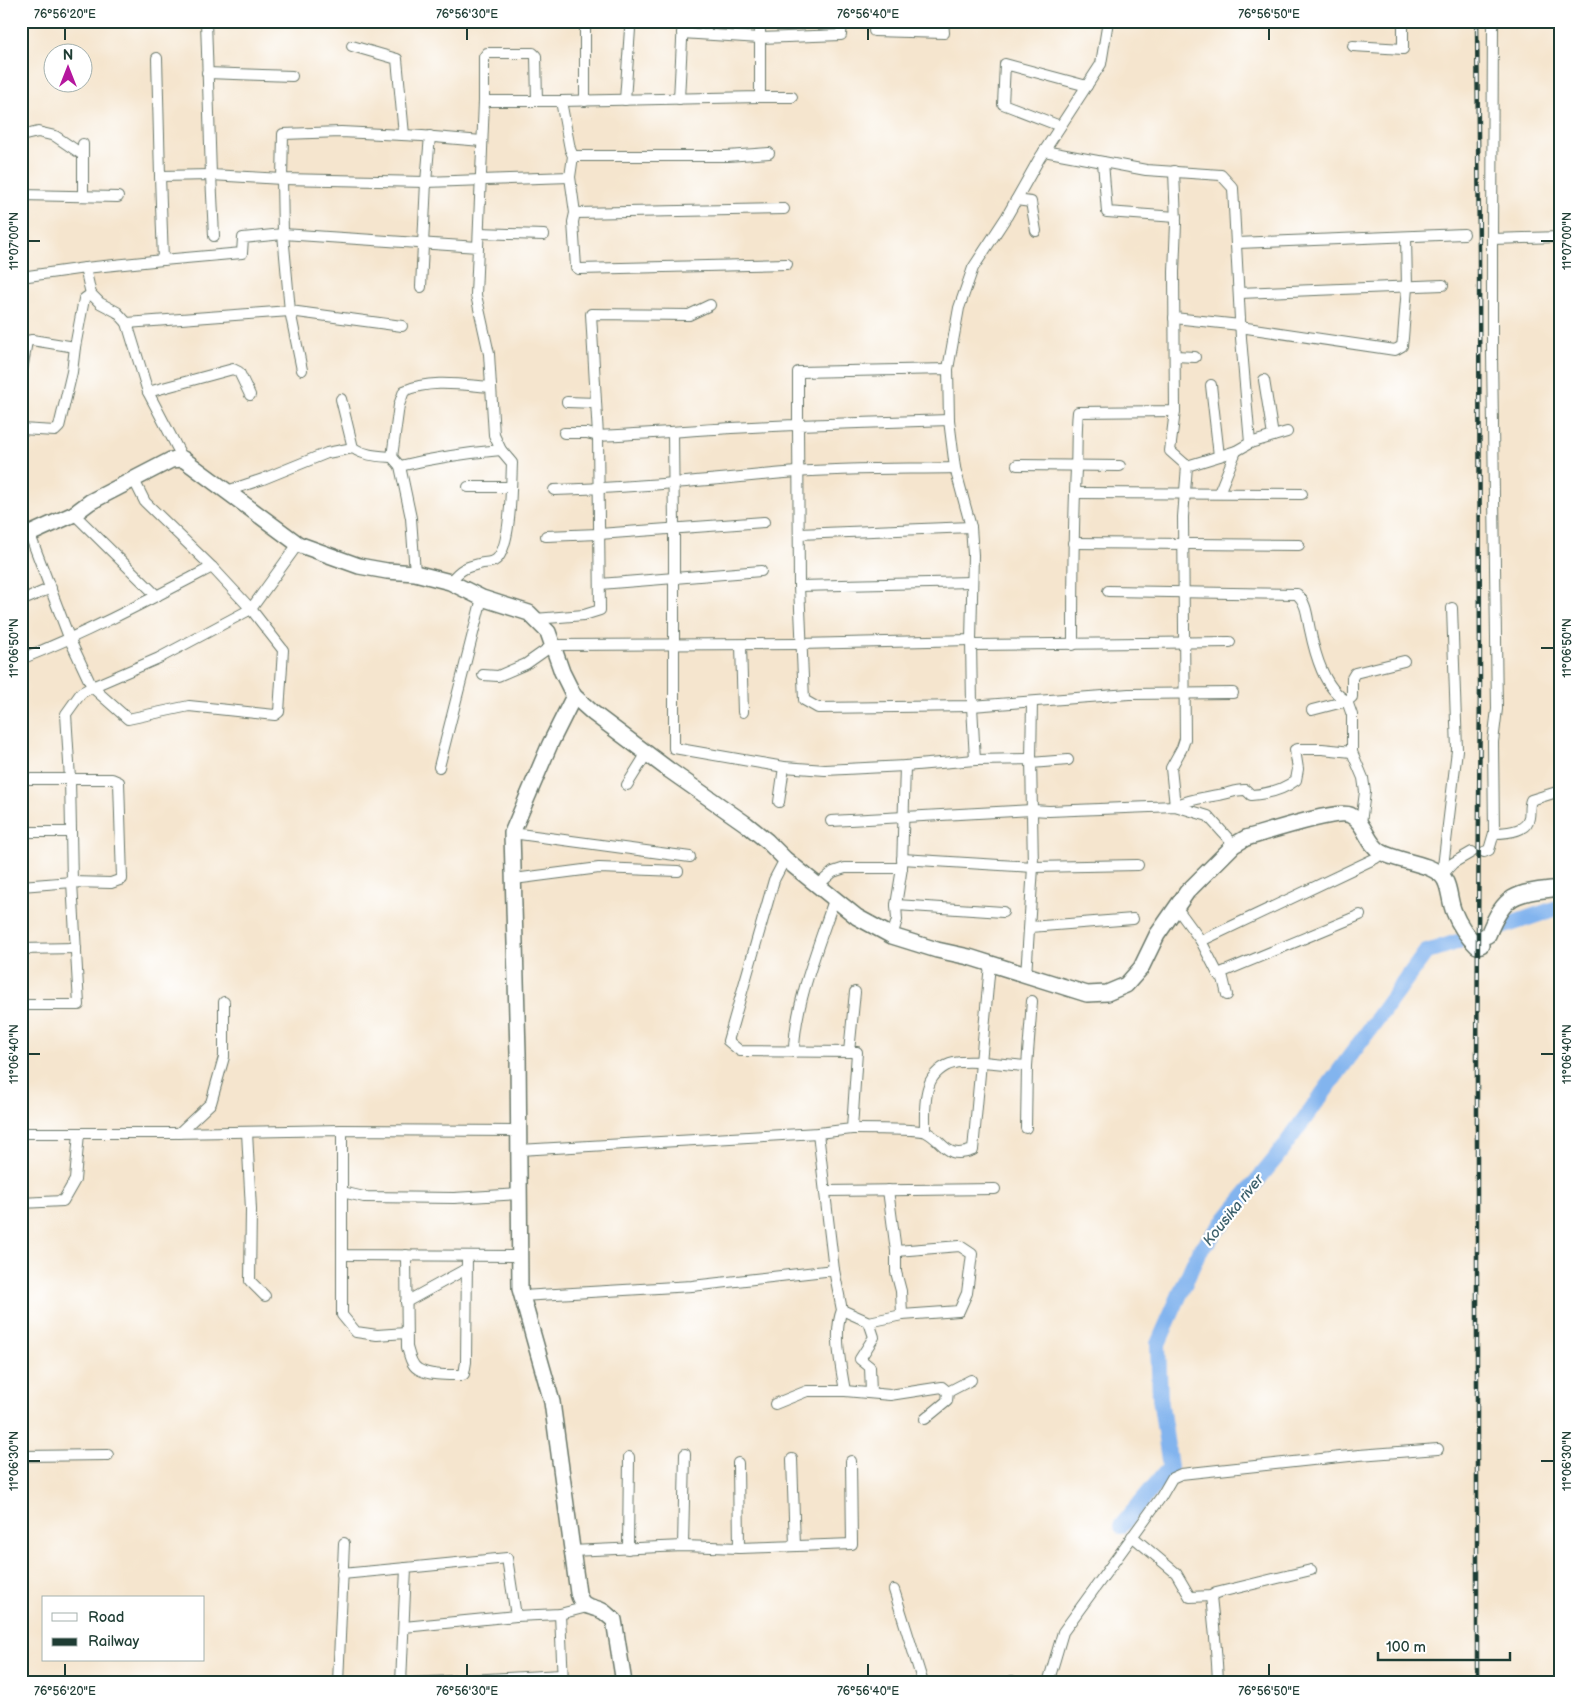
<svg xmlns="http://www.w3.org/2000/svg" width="1581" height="1704" font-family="'Balsamiq Sans',sans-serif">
	<rect width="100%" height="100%" fill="#fff"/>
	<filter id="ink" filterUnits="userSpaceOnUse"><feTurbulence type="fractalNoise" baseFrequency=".02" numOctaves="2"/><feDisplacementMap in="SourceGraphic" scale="10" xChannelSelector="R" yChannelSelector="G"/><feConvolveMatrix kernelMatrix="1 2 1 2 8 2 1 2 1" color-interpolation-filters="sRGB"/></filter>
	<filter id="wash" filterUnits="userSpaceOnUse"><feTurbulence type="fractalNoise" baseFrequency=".0096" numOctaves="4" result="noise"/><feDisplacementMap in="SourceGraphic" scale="20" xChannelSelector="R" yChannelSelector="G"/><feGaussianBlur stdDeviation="1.12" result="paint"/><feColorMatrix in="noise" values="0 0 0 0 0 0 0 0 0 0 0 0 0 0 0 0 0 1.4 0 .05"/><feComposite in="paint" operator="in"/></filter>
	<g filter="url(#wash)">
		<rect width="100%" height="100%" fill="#f5e5ce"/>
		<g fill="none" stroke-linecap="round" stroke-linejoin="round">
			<g stroke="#82b4ee" stroke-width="16">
				<path d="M1499 928 1560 907"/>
				<path d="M1121 1526 1170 1467 1160 1398 1158 1344 1198 1253 1275 1159 1426 952 1457 942"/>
			</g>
		</g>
	</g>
	<g filter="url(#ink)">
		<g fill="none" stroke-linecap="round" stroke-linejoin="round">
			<defs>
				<g id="street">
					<path d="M1493 21 1492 239 1560 237"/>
					<path d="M874 31 944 33 943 21"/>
					<path d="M682 33 760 38 841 35 842 21"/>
					<path d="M352 46 397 59 404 135"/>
					<path d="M1353 46 1403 49V21"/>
					<path d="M157 58 160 176"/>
					<path d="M207 73 292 76"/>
					<path d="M760 97H792"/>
					<path d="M679 99 683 21"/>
					<path d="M625 100 630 29"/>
					<path d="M484 101V57L487 53H533L536 56 537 101"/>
					<path d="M561 101 570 149 573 156 570 177 575 213 573 222 576 267 579 269 787 264"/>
					<path d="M585 101V21"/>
					<path d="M1060 126 1003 104 1005 64 1087 86"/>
					<path d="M21 136 38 132 55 136 83 155"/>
					<path d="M482 141 422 136 341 132 283 134 282 179 426 182 570 177"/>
					<path d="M83 144V196"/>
					<path d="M1044 151 1146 170 1221 175 1233 188 1241 338 1250 443 1236 451 1187 466 1183 517 1185 739 1182 748 1171 768 1175 806"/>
					<path d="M573 156H727L769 153"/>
					<path d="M1103 162 1107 212 1176 217"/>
					<path d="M21 195 118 197"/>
					<path d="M1016 200 1031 202 1036 231"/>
					<path d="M575 213 784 209"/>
					<path d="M479 233 544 235"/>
					<path d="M1237 243 1464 234"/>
					<path d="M478 247 484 101H561L760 97V21"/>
					<path d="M163 260 242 253 243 238 283 234 478 247 476 295 489 354 494 435 501 450 512 463C511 481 512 552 494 561 491 562 486 563 483 563 466 567 461 568 450 582"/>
					<path d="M85 268 163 260 160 176 211 175 214 236"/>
					<path d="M21 277 85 268 91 294 100 303 117 312 127 323 148 392 183 459"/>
					<path d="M421 287 426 182 430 136"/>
					<path d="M1239 293 1443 285"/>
					<path d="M1174 318 1240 325"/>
					<path d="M127 323 290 311 283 234 282 179 211 175 206 21"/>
					<path d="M1240 327 1395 350 1402 346 1403 338 1407 287 1406 237"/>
					<path d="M1175 356 1195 357"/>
					<path d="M948 369 959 308 973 268 1007 216 1039 159 1101 64 1108 21"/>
					<path d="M302 370 290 311 402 326"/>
					<path d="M21 376 27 341 32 340 75 347"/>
					<path d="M1264 380 1273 436"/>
					<path d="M1211 385 1219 456"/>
					<path d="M148 392 233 369 239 372 250 395"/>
					<path d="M341 399 353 448"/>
					<path d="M567 402 596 403"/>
					<path d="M1175 411 1170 451 1187 466"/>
					<path d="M949 420 798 425 799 586 804 700 818 708 972 706 1129 694 1233 693"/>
					<path d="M21 429 55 431 59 427 72 372 75 347 84 299 91 294"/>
					<path d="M673 432 674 528V748L784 767 825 770 905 766 975 760 972 706 971 640"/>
					<path d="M564 433H587L598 436 591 314 689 315 710 305"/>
					<path d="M1250 443 1287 432"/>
					<path d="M392 457 399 405 404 391C430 379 463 385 491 387"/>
					<path d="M1017 465 1120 466"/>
					<path d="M400 466C433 458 466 453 501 450"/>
					<path d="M134 480 145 502 212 567 251 609 283 650 279 712 275 715 189 706 128 719 92 687 159 658 251 609 298 544"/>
					<path d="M468 487H511"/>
					<path d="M554 490C635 488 715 479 796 472 849 468 903 469 955 468"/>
					<path d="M227 491 263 479 327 453 353 448C365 456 378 456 392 457L400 466 411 518 415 573"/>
					<path d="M1075 493 1302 494"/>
					<path d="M1219 493 1236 451"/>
					<path d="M74 514 157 596"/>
					<path d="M799 534 971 527"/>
					<path d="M546 536 599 534 764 522"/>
					<path d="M1073 543 1299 545"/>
					<path d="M600 584 761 571"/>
					<path d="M799 586 972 582"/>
					<path d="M1108 591 1297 594C1307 603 1307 617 1310 630 1315 654 1324 689 1347 701L1352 715V752L1363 778 1365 792 1361 823"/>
					<path d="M21 601 51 588"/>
					<path d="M741 645 743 712"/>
					<path d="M972 645 1230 642"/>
					<path d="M1073 645C1073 586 1073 528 1076 469 1077 450 1076 431 1078 412L1175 411 1174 272 1176 223 1174 171"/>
					<path d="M21 659C87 633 149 600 212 567"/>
					<path d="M483 675 498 676 526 664 553 645 800 644 971 640 973 555 971 527 955 468 949 420 948 369 798 372V425C731 427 665 433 598 436L600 610 584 615 535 619"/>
					<path d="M1312 710 1347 701 1352 697V678L1355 673 1404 661"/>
					<path d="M1031 759 1032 702"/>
					<path d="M975 760 1031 759 1033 867 1026 976"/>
					<path d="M1031 763 1068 760"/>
					<path d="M439 767 482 598"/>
					<path d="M21 779H112L119 782 122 879 111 883 72 882 21 886"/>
					<path d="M627 785 647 753"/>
					<path d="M779 802 784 767"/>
					<path d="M1175 806C1189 799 1203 798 1218 795 1228 794 1236 789 1246 790L1251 795C1267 794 1283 790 1296 780L1298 769 1295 750 1298 749H1322L1352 752"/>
					<path d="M831 821 1032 810 1049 811 1175 806 1208 816 1234 845"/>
					<path d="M21 832H71"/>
					<path d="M512 833 690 857"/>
					<path d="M1494 833C1503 833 1524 832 1528 821 1531 815 1528 807 1531 800L1560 791"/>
					<path d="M1484 852 1489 850 1494 833 1493 742 1497 709 1492 354V239"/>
					<path d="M902 859 1033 867 1138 865"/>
					<path d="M1442 875 1453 863 1472 852"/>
					<path d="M1443 878 1442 875 1457 750 1452 608"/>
					<path d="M514 879 599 868 678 871"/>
					<path d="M818 885 833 872 845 868H902"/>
					<path d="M896 905 1003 912"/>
					<path d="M1176 907 1201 941 1376 858 1382 853"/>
					<path d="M1030 927 1133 919"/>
					<path d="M892 936 897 920 896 905 902 868 905 766"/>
					<path d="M1201 941 1218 974 1223 978 1227 995"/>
					<path d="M21 949 76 948"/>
					<path d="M1218 974 1360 915"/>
					<path d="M21 1005H79L72 882 70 779 66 714 81 693 92 687 70 640 30 535"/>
					<path d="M794 1052C794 1005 820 942 835 897"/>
					<path d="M849 1052 855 992"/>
					<path d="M1026 1128 1027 1066 1032 1001"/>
					<path d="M852 1129C864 1129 919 1129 926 1132 945 1142 945 1160 973 1150L990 964"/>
					<path d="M342 1130V1255L519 1256"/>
					<path d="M925 1131C925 1117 924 1099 929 1085 932 1075 943 1065 954 1063 974 1059 1005 1065 1027 1066"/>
					<path d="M247 1132 251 1210 250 1281 265 1296"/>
					<path d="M21 1133H172L342 1130 518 1131"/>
					<path d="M179 1133 211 1103 224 1057V1002"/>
					<path d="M818 1133 834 1270 842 1310C833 1333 841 1367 845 1391"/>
					<path d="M519 1150 818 1133 852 1129 857 1052 740 1051 728 1041 774 880 785 859"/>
					<path d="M888 1190 896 1251V1272L901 1291 902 1315"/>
					<path d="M826 1191 995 1189"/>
					<path d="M342 1192 364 1197 454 1198 519 1194"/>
					<path d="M21 1203 63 1201 75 1180 79 1133"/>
					<path d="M342 1255V1315L356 1332 377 1335 406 1333"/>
					<path d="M406 1255 407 1347C409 1354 411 1365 418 1369 429 1376 449 1375 463 1375L464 1374 466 1362 467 1257"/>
					<path d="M522 1296 692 1286 834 1270"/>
					<path d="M406 1302 466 1269"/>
					<path d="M842 1310 869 1322 902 1315 959 1311 967 1293 972 1254 960 1246 896 1251"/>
					<path d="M869 1322 874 1337 860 1359 870 1367 871 1393"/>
					<path d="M775 1404 807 1391H845L890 1395 942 1387 948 1392"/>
					<path d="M925 1419 947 1401 948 1392 971 1380"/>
					<path d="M21 1456 108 1455"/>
					<path d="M792 1459 795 1546"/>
					<path d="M738 1463 739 1548"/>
					<path d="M1132 1536 1176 1573 1190 1597 1211 1596 1216 1593 1311 1570"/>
					<path d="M683 1546 685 1454"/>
					<path d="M628 1549 629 1457"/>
					<path d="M571 1551 683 1546 739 1548 852 1544 851 1461"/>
					<path d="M342 1574 406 1568"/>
					<path d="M894 1590 923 1683"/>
					<path d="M1211 1596C1214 1625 1217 1653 1218 1683"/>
					<path d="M560 1614 563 1683"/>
					<path d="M404 1627 516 1616"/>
					<path d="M338 1683 344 1543"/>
					<path d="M401 1683 406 1568 507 1558 516 1616 560 1614 587 1607"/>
					<path d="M412 1683 562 1675"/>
					<path d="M1009 1683 1012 1681"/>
					<path d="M1048 1683 1063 1632 1161 1497 1172 1478 1181 1474 1359 1455 1438 1449"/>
				</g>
				<g id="secondary">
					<path d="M21 538 74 514 90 502 171 460 183 459 298 544 359 566 387 571 415 573 450 582 482 598 529 613 548 632 562 672 574 696 593 713 669 770 746 824 767 841 785 859 857 917 892 936 937 950 969 957 1087 994 1107 993 1126 985 1141 968 1157 935 1187 892 1234 845 1246 838C1264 833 1337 809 1350 815 1366 823 1366 843 1381 852 1398 862 1428 862 1442 876 1450 884 1449 901 1454 912 1459 925 1467 936 1477 946L1481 945"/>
					<path d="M574 696 550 744 512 833 518 1053 520 1289 552 1402 578 1593C583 1611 592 1604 604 1612 607 1614 610 1618 614 1620L624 1683"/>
					<path d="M1483 937 1488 935C1505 892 1517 893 1560 888"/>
				</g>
			</defs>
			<use href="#street" stroke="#6a786a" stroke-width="12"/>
			<use href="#secondary" stroke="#6a786a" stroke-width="18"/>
			<use href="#street" stroke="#fff" stroke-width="10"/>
			<use href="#secondary" stroke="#fff" stroke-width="15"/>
			<defs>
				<path id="rail" d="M1477 1683V1059L1480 686 1479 249 1477 21"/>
			</defs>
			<use href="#rail" stroke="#1f3d34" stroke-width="4.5"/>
			<use href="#rail" stroke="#fff" stroke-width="2.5" stroke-dasharray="8" stroke-linecap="butt"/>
		</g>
	</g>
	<path fill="none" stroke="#1f3d34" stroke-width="2" d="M65 28V40M467 28V40M868 28V40M1269 28V40M28 241H40M1541 241H1554M28 648H40M1541 648H1554M28 1054H40M1541 1054H1554M28 1461H40M1541 1461H1554M65 1664V1676M467 1664V1676M868 1664V1676M1269 1664V1676"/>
	<g text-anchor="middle" stroke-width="4.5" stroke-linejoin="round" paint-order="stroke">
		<g font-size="15" font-style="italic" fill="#3d616c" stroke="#fff">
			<text transform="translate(1233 1210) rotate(-51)" y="5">Kousika river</text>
		</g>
	</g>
	<rect width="1581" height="1704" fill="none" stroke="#fff" stroke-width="55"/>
	<rect x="42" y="1596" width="162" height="65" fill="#ffffff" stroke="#a5b1ae"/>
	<rect x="52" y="1613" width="25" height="8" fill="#ffffff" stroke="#a5b1ae"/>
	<text x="88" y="1622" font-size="15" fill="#1f3d34">Road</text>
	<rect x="52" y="1638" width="25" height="8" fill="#1f3d34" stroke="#a5b1ae"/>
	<text x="88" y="1646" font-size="15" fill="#1f3d34">Railway</text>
	<g transform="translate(68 68)"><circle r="24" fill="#ffffff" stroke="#a5b1ae"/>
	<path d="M0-4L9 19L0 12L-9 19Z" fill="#b5179e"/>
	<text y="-8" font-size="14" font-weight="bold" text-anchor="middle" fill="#1f3d34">N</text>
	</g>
	<path d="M1378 1652v8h132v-8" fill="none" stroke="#1f3d34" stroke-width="2.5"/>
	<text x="1386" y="1652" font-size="15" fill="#1f3d34" stroke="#ffffff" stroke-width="4" paint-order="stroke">100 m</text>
	<rect x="28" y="28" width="1526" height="1648" fill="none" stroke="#1f3d34" stroke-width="2"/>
	<g font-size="12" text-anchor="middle" fill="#1f3d34">
		<text x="65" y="18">76°56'20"E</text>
		<text x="467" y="18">76°56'30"E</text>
		<text x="868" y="18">76°56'40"E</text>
		<text x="1269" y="18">76°56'50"E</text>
		<text transform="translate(14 241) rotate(-90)" y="4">11°07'00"N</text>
		<text transform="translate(1567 241) rotate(-90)" y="4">11°07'00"N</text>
		<text transform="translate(14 648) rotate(-90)" y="4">11°06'50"N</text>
		<text transform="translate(1567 648) rotate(-90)" y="4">11°06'50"N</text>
		<text transform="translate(14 1054) rotate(-90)" y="4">11°06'40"N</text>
		<text transform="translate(1567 1054) rotate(-90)" y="4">11°06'40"N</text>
		<text transform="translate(14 1461) rotate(-90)" y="4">11°06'30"N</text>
		<text transform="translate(1567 1461) rotate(-90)" y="4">11°06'30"N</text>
		<text x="65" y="1695">76°56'20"E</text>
		<text x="467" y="1695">76°56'30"E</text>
		<text x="868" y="1695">76°56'40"E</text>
		<text x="1269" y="1695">76°56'50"E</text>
	</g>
</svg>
